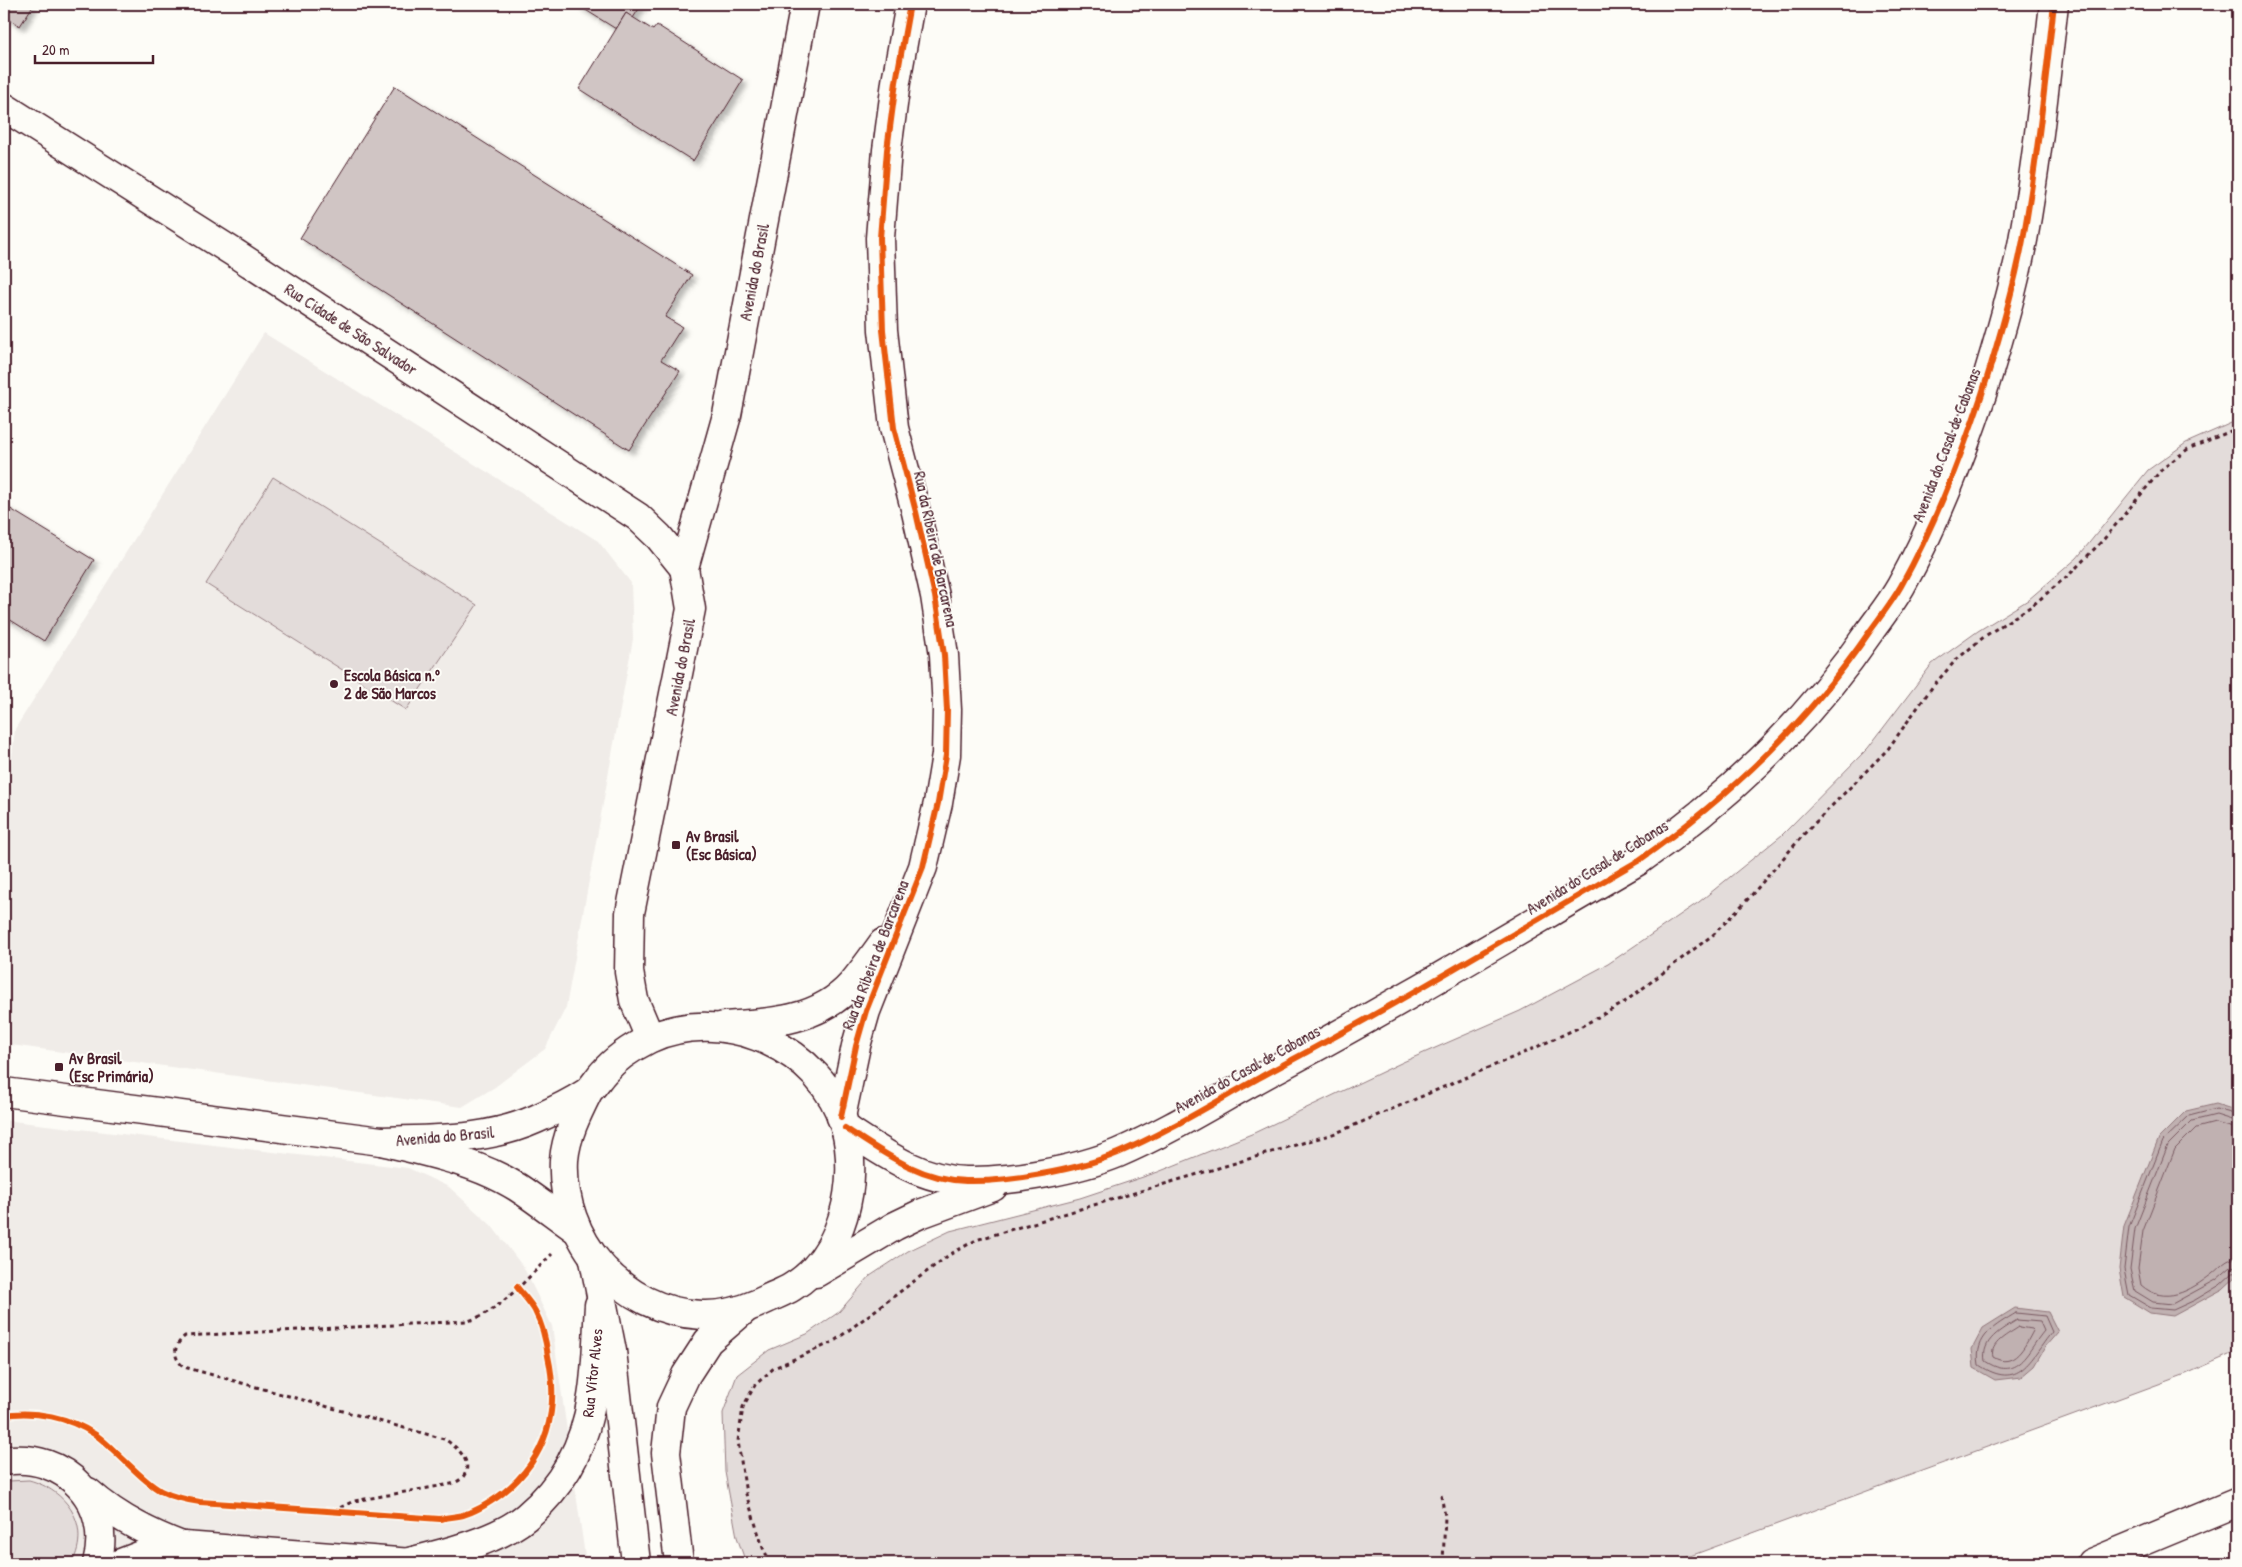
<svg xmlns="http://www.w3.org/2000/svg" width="2242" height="1567" font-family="'Patrick Hand',sans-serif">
	<defs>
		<filter id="shadow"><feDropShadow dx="4.5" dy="4.5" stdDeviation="2.5" flood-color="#0004"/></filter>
	</defs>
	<rect width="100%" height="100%" fill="#fdfcf7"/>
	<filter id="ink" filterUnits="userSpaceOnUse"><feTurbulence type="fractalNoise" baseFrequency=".02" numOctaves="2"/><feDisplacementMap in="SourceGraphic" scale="10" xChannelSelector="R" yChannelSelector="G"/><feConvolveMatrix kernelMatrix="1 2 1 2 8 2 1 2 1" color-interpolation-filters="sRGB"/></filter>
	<g filter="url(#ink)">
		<g fill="#f0ece8">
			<path d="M264 333 598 541 631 583 633 639 566 1007 545 1049 495 1087 462 1107 4 1044V830L15 729Z"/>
			<path d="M4 1120 408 1168 449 1187 491 1225 524 1268 552 1326 586 1563H4Z"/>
		</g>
		<g fill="#e3dcda" stroke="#967e82">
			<path d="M2238 420V1351L2186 1374 1671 1563H746L737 1537 725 1472 723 1413 737 1375 769 1350 807 1334 839 1312 870 1276 908 1251 950 1231 1080 1198 1158 1172 1254 1133 1403 1062 1520 1011 1608 964 1699 902 1782 835 1868 748 1932 664 1978 631 2028 600 2077 558 2148 470 2186 443Z"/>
			<path d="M273 477 477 605 406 710 206 584Z"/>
			<path d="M29 1480C66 1490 92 1525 72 1563H4V1483L9 1481Z"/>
		</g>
		<g fill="#c0b1b1" stroke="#91777b">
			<path d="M2216 1104 2238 1111V1275L2223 1289 2173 1316 2150 1313 2124 1297 2119 1269 2124 1226 2159 1138 2186 1111Z"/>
			<path d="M2015 1308 2048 1312 2058 1332 2045 1347 2034 1366 2021 1377 1995 1380 1974 1368 1972 1349 1983 1328Z"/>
		</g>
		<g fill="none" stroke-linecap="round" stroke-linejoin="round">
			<g stroke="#795961" stroke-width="1">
				<path d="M2238 1115 2216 1109 2189 1116 2163 1141 2129 1227 2124 1269 2129 1295 2151 1308 2173 1310 2195 1300 2220 1285 2233 1273 2238 1272"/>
				<path d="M2238 1122 2216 1115 2192 1121 2168 1145 2135 1229 2130 1269 2135 1291 2153 1302 2172 1304 2216 1280 2231 1267 2238 1266"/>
				<path d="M2238 1129 2215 1123 2196 1128 2175 1149 2143 1231 2138 1268 2141 1285C2165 1306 2190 1291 2212 1274 2221 1267 2226 1258 2238 1258"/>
				<path d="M2016 1313 2045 1316 2052 1332C2030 1359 2020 1392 1979 1365 1974 1336 1995 1326 2016 1313Z"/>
				<path d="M2017 1320 2040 1322 2044 1331C2027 1351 2018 1383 1985 1361 1981 1340 2001 1330 2017 1320Z"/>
				<path d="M2019 1327 2031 1329 2033 1331C2025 1346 2014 1370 1993 1357 1989 1343 2009 1334 2019 1327Z"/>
			</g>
		</g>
		<g fill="#d0c5c4" stroke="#4a1f2b" filter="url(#shadow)">
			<path d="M4 4H34L20 26 4 16Z"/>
			<path d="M576 4H642L633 18 626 13 616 29Z"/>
			<path d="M626 13 653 30 657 25 743 80 693 161 579 89Z"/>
			<path d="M395 86 692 275 665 317 682 327 661 360 680 371 629 450 300 238Z"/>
			<path d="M4 505 94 560 44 641 4 616Z"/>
		</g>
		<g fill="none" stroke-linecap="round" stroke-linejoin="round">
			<defs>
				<g id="street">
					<path d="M4 107 233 252 638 517 659 537 684 568"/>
					<path d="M724 1026C771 1023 819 1021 852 984 863 971 873 957 883 943"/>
					<path d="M841 1117 856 1046 866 1011 923 867 938 803 946 755 947 710 944 655 935 596 916 512 894 428 883 330 880 238 887 150 896 82 910 4"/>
					<path d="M4 1461C64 1451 114 1503 97 1563"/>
					<path d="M88 1492C116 1517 147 1533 182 1546"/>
					<path d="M409 1562C445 1553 497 1541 526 1517 563 1486 585 1445 592 1397 597 1367 597 1335 599 1305"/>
					<path d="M121 1563 152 1551 184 1546 412 1563"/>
				</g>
				<g id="secondary">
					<path d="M650 1038 634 1000 629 972 630 913 691 609 684 568 727 415 805 4"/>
					<path d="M4 1092 381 1141C427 1152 477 1162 517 1187 537 1200 557 1216 577 1230"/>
					<path d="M845 1128C882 1152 920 1180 966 1181 1010 1182 1077 1170 1118 1153 1174 1129 1226 1095 1279 1067 1401 1002 1519 930 1638 861 1728 798 1808 722 1870 631 1880 617 1892 602 1901 586 1935 525 1960 460 1982 394 1998 343 2013 293 2023 240 2037 162 2045 83 2054 4"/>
					<path d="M381 1141C434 1139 487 1141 536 1119 552 1112 571 1103 586 1093 593 1088 598 1078 604 1072 616 1058 633 1047 649 1039 723 1004 823 1048 845 1127 860 1182 843 1256 792 1287 784 1292 775 1295 767 1299 747 1309 725 1316 702 1315 622 1312 560 1240 564 1160 566 1136 577 1114 588 1092"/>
					<path d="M594 1260 612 1351 636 1563"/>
					<path d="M816 1273 895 1226 920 1214 993 1187"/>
					<path d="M679 1563 666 1453 671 1407 686 1375 708 1341 744 1310"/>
				</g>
				<path id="primary" d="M2091 1563 2238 1502"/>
			</defs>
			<use href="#street" stroke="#4a1f2b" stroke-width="31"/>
			<use href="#secondary" stroke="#4a1f2b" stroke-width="31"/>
			<use href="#primary" stroke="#4a1f2b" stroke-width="31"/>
			<g stroke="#4a1f2b" stroke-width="3" stroke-dasharray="4 4" stroke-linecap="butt">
				<path d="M1441 1495 1445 1516 1443 1563"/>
				<path d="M333 1511 354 1501 451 1484C454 1483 459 1481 462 1478 476 1463 456 1446 444 1439L184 1367C172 1357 173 1346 185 1336L468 1321C501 1311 527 1278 552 1254"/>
				<path d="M772 1563 764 1551 746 1494 738 1441 743 1407 755 1385 774 1368 833 1342 949 1255 976 1240 1336 1133 1528 1051 1580 1027 1622 1004 1714 934 1749 898 1804 834 1888 749 1933 686 1956 660 1985 636 2033 605 2072 572 2104 539 2162 469 2188 449 2238 428"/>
			</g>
			<use href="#street" stroke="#fdfcf7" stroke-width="28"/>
			<use href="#secondary" stroke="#fdfcf7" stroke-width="28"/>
			<use href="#primary" stroke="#fdfcf7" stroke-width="28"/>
			<defs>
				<g id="cycleway">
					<path d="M841 1117 856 1046 866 1011 923 867 938 803 946 755 947 710 944 655 935 596 916 512 894 428 883 330 880 238 887 150 896 82 910 4"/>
					<path d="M845 1128C882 1152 920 1180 966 1181 1010 1182 1077 1170 1118 1153 1174 1129 1226 1095 1279 1067 1401 1002 1519 930 1638 861 1728 798 1808 722 1870 631 1880 617 1892 602 1901 586 1935 525 1960 460 1982 394 1998 343 2013 293 2023 240 2037 162 2045 83 2054 4"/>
					<path d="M4 1415C35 1410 69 1417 96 1435 107 1443 117 1454 127 1463 138 1473 150 1486 163 1492 175 1498 188 1500 200 1502L440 1519C448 1517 456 1517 463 1515 478 1511 491 1502 503 1493 547 1458 560 1410 548 1356 546 1341 542 1324 535 1311 531 1303 523 1295 517 1287"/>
				</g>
			</defs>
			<use href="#cycleway" stroke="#fdfcf7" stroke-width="9"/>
			<use href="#cycleway" stroke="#e8590c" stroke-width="6"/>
		</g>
	</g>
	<g fill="#4a1f2b" stroke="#fdfcf7" stroke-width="2">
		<circle cx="334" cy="684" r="5"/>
		<rect x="671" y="840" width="10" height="10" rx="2.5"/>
		<rect x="54" y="1062" width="10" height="10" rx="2.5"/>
	</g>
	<g text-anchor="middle" stroke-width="4" stroke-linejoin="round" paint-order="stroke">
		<g font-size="16" fill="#4a1f2b" stroke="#fdfcf7">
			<text transform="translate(754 272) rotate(-79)" y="6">Avenida do Brasil</text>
			<text transform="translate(351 329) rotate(33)" y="6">Rua Cidade de São Salvador</text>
			<text transform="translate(1946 445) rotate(-69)" y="6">Avenida do Casal de Cabanas</text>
			<text transform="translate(936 549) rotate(78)" y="6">Rua da Ribeira de Barcarena</text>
			<text transform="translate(680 667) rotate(-79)" y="6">Avenida do Brasil</text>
			<text transform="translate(1597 867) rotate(-32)" y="6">Avenida do Casal de Cabanas</text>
			<text transform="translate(875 955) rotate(-69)" y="6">Rua da Ribeira de Barcarena</text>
			<text transform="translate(1247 1069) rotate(-29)" y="6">Avenida do Casal de Cabanas</text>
			<text transform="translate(445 1136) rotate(-5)" y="6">Avenida do Brasil</text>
			<text transform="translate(592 1373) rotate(-84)" y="6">Rua Vitor Alves</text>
		</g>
		<g font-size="16" font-weight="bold" fill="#4a1f2b" stroke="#fdfcf7" text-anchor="start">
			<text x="344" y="681">Escola Básica n.º<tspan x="344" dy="18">2 de São Marcos</tspan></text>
			<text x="686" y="842">Av Brasil<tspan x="686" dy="18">(Esc Básica)</tspan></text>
			<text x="69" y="1064">Av Brasil<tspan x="69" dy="18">(Esc Primária)</tspan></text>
		</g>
	</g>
	<rect width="2242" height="1567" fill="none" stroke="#fdfcf7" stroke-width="20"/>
	<rect x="10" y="10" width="2222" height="1547" fill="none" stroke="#4a1f2b" stroke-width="2" filter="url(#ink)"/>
	<path d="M35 55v8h118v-8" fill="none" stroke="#4a1f2b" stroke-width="2.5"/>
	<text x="42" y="55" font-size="15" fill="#4a1f2b" stroke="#fdfcf7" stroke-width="4" paint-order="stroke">20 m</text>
</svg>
